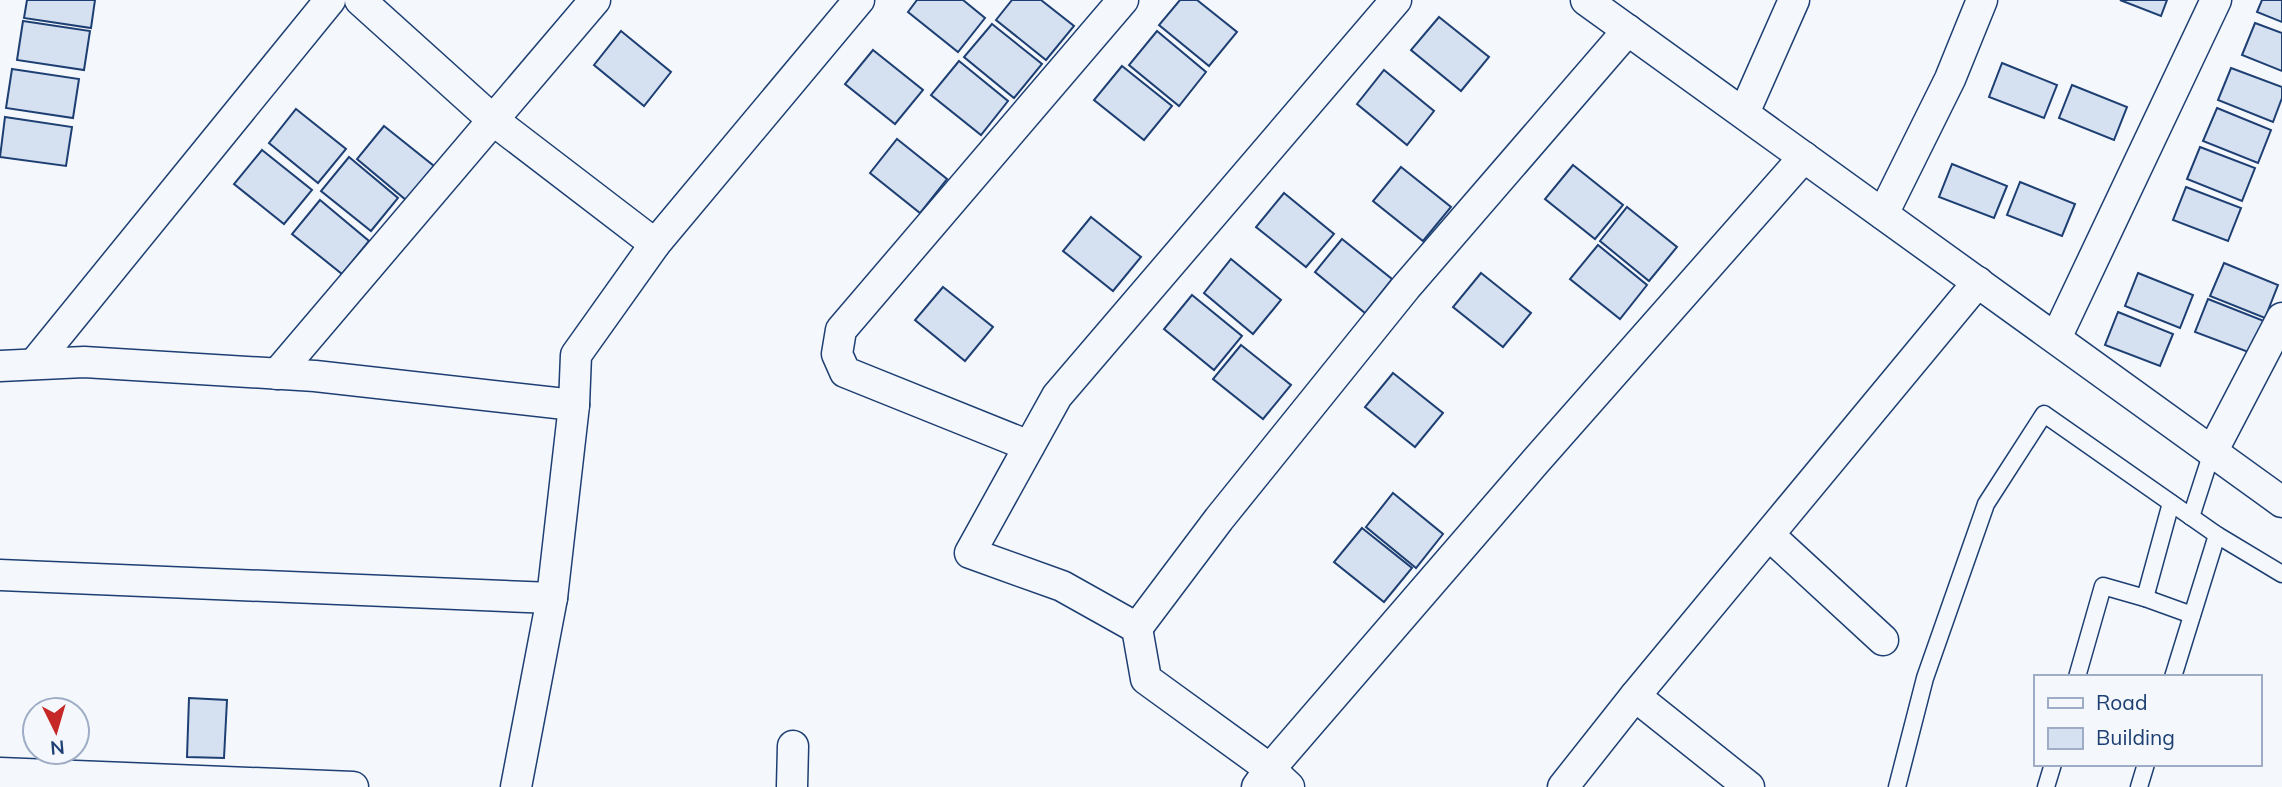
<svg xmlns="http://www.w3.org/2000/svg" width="2282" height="787" font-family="Mulish,sans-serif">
	<rect width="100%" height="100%" fill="#f4f7fb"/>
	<g fill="#d5e0f0" stroke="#1d3f73" stroke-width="2">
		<path d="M27 0H95L91 28 24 18Z"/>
		<path d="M917 0H963L985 18 958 52 908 12Z"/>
		<path d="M1012 0H1041L1074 26 1046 60 996 20Z"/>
		<path d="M1180 0H1197L1237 32 1209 66 1159 25Z"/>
		<path d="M2120 0H2167L2161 16Z"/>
		<path d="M2262 0H2282V22L2257 12Z"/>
		<path d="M1439 17 1489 57 1461 91 1411 50Z"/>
		<path d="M23 21 90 31 84 70 17 60Z"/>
		<path d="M2255 23 2282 33V71L2242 55Z"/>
		<path d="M992 24 1042 64 1014 98 964 57Z"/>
		<path d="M621 31 671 72 644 106 594 65Z"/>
		<path d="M1157 31 1206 72 1179 106 1129 65Z"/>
		<path d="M873 50 923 90 895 124 845 84Z"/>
		<path d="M959 61 1008 101 981 135 931 95Z"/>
		<path d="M2002 63 2057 85 2044 118 1989 97Z"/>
		<path d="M1122 66 1172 106 1144 140 1094 100Z"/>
		<path d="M2231 68 2282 87V98L2273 122 2218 100Z"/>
		<path d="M12 69 79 79 73 118 6 108Z"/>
		<path d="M1384 70 1434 111 1407 145 1357 104Z"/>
		<path d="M2072 85 2127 107 2114 140 2059 118Z"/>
		<path d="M2217 108 2271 130 2258 163 2203 141Z"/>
		<path d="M296 109 346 149 318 183 269 143Z"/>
		<path d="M5 117 72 127 66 166 0 157Z"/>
		<path d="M384 126 434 166 406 200 357 159Z"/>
		<path d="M897 139 947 179 920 213 870 173Z"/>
		<path d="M2200 147 2255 168 2242 201 2187 179Z"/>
		<path d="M262 150 312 190 284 224 234 184Z"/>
		<path d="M349 157 398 198 371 231 321 191Z"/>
		<path d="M1952 164 2007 186 1994 218 1939 197Z"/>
		<path d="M1573 165 1623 205 1595 239 1545 199Z"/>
		<path d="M1401 167 1451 207 1423 241 1373 201Z"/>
		<path d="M2020 182 2075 204 2062 236 2007 215Z"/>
		<path d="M2186 187 2241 208 2228 241 2173 220Z"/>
		<path d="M1284 193 1334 234 1306 267 1256 227Z"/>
		<path d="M320 200 369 241 342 274 292 234Z"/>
		<path d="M1627 207 1677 247 1649 281 1600 241Z"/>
		<path d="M1091 217 1141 257 1113 291 1063 251Z"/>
		<path d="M1342 239 1392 279 1365 313 1315 272Z"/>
		<path d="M1598 245 1647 285 1620 319 1570 279Z"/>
		<path d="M1231 259 1281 300 1253 334 1204 293Z"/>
		<path d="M2224 263 2278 285 2265 318 2210 296Z"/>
		<path d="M1481 273 1531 313 1503 347 1453 307Z"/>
		<path d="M2138 273 2193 295 2180 328 2125 306Z"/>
		<path d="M943 287 993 327 965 361 915 320Z"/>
		<path d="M1192 295 1242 336 1214 370 1164 329Z"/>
		<path d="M2208 299 2264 321 2251 353 2195 332Z"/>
		<path d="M2118 312 2173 334 2160 366 2105 345Z"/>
		<path d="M1241 345 1291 385 1263 419 1213 379Z"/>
		<path d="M1393 373 1443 413 1415 447 1365 407Z"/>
		<path d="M1393 493 1443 534 1416 568 1366 527Z"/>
		<path d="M1362 528 1412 568 1384 602 1334 562Z"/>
		<path d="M189 698 227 700 224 758 187 757Z"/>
	</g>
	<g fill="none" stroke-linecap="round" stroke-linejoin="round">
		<defs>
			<g id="service">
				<path d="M2191 517 2212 452"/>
				<path d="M2145 598 2192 615"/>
				<path d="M2077 677 2103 586 2145 598 2171 503"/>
				<path d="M2173 677 2217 535"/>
				<path d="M1897 787 1925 678 1986 504 2044 414 2217 535 2282 574"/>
				<path d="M2046 787 2053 764"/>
				<path d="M2139 787 2146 764"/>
			</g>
			<g id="minor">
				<path d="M360 0 493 120 655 244"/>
				<path d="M1586 0 2282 502"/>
				<path d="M1744 113 1794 0"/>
				<path d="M1883 214 1950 79 1982 0"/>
				<path d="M2056 338 2216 0"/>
				<path d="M34 364 330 0"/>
				<path d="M0 366 84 362 315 376 574 405"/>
				<path d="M277 374 595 0"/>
				<path d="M1029 446 845 372 837 354 841 330 1123 0"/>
				<path d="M2212 452 2282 318"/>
				<path d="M1769 535 1883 640"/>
				<path d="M0 575 552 598"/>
				<path d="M1137 628 1219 519 1406 287 1628 30"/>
				<path d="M1635 696 1749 787"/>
				<path d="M0 773 353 787"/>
				<path d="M516 787 552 598 574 405 576 355 655 244 859 0"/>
				<path d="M792 787 793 746"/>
				<path d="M1257 787 1270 769 1535 462 1804 157"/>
				<path d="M1289 787 1270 769 1146 679 1137 628 1062 586 970 553 1057 396 1396 0"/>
				<path d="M1563 787 1635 696 1978 282"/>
			</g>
		</defs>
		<use href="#service" stroke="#1d3f73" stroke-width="19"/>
		<use href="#minor" stroke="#1d3f73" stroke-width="33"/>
		<use href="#service" stroke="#f4f7fb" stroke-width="16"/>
		<use href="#minor" stroke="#f4f7fb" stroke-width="30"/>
	</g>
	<rect x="2034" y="675" width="228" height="91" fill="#f4f7fb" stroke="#9eadc5" stroke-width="2"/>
	<rect x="2048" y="698" width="35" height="10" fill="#f4f7fb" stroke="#9eadc5" stroke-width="2"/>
	<text x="2096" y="710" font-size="21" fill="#1d3f73">Road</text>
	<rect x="2048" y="728" width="35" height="21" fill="#d5e0f0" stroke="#9eadc5" stroke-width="2"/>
	<text x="2096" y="745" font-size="21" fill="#1d3f73">Building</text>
	<g transform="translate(56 731) rotate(175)"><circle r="33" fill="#f4f7fb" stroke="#9eadc5" stroke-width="2"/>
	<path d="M0-5L12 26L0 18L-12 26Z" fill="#c62828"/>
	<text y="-10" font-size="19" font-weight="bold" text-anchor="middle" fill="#1d3f73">N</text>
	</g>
</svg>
